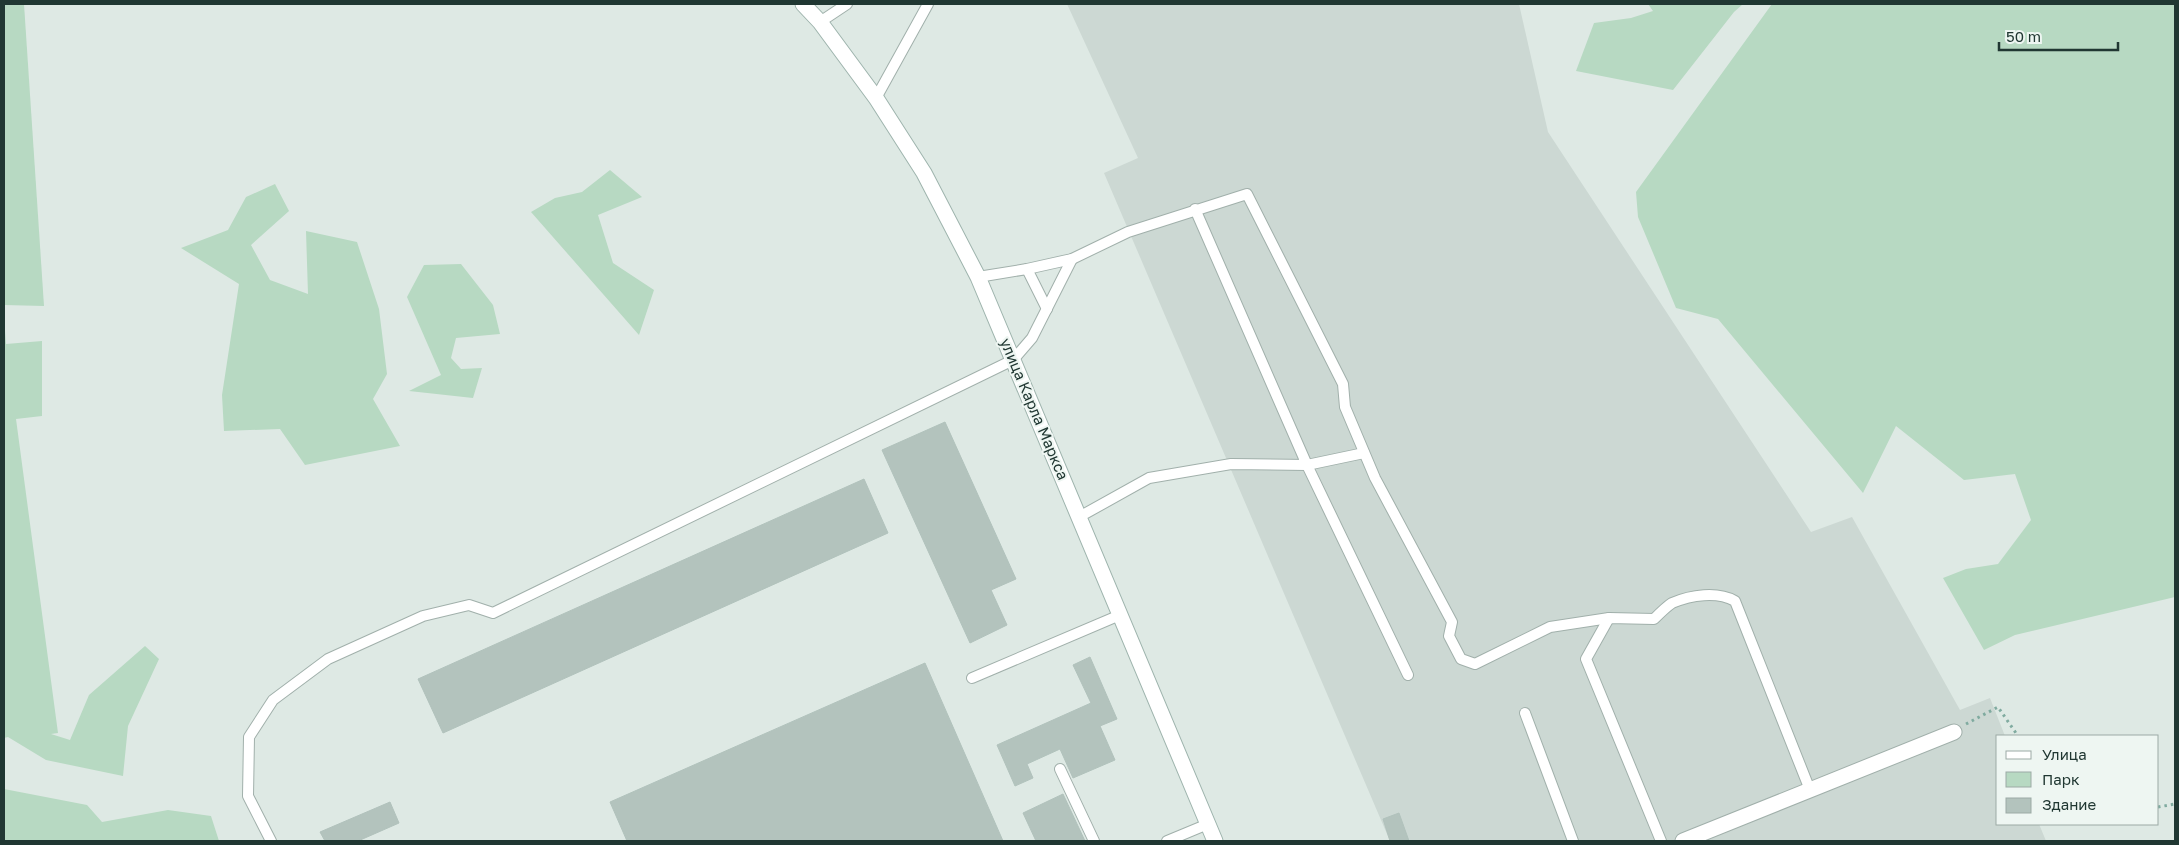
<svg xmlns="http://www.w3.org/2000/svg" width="2179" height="845" font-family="'Golos Text',sans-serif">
	<rect width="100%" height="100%" fill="#dee9e4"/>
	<path fill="#ccd8d3" d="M1067 4H1519L1548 132 1811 532 1852 517 1960 710 1990 698 2005 736H1998V824H2039L2046 841H1390L1104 173 1138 158Z"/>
	<g fill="#b7d9c2">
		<path d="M4 4H24L44 306 4 305Z"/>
		<path d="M1648 4H1743L1734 12 1673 90 1576 71 1594 23 1631 18 1653 11Z"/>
		<path d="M1772 4H2175V597L2015 635 1984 650 1943 578 1966 569 1998 564 2031 520 2015 474 1964 480 1896 426 1863 493 1718 319 1676 308 1638 217 1636 192Z"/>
		<path d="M610 170 642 197 598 215 613 263 654 290 639 335 531 212 555 198 582 192Z"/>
		<path d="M275 184 289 211 251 245 270 280 308 294 306 231 357 242 379 309 387 374 373 399 400 446 305 465 280 429 224 431 222 395 239 284 181 248 228 230 246 197Z"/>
		<path d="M461 264 493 305 500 334 456 338 451 358 461 369 482 368 473 398 409 391 441 375 407 297 424 265Z"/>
		<path d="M4 317 6 344 42 341V416L16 419 58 733 51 734 70 740 89 695 145 646 159 659 128 726 123 776 46 760 8 737 4 738Z"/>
		<path d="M4 789 87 805 102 822 168 810 211 816 219 841H4Z"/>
	</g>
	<g fill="#b3c3bd" stroke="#b1c2bc">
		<path d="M945 422 1016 579 991 590 1007 625 970 643 882 450Z"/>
		<path d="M864 479 888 533 443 733 418 679Z"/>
		<path d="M1090 657 1117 719 1100 726 1115 760 1073 778 1060 749 1027 764 1033 778 1015 786 997 745 1091 703 1073 665Z"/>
		<path d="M925 663 1003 841H627L610 802Z"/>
		<path d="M1063 794 1085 841H1036L1023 813Z"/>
		<path d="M390 802 399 823 358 841H325L320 832Z"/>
		<path d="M1399 813 1409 841H1390L1383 819Z"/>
	</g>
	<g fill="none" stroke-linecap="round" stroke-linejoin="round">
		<defs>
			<g id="service">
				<path d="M820 22 847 4"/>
				<path d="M876 98 928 4"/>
				<path d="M1027 269 1047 309"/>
				<path d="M978 277 1027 269 1072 259 1128 232 1247 194 1343 384 1345 407 1375 478 1452 622 1449 636 1461 659 1475 664 1550 627 1609 618 1654 619C1659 614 1666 607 1672 603 1691 595 1717 591 1735 601L1810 790"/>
				<path d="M1364 453 1307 465 1408 675"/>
				<path d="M1079 517 1149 478 1231 464 1307 465 1195 209"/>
				<path d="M1609 618 1586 659 1661 841"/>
				<path d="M972 678 1120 615"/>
				<path d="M1525 713 1573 841"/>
				<path d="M1060 769 1094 841"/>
				<path d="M271 841 248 796 249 737 273 700 328 659 423 616 469 605 493 613 1013 360 1032 338 1072 259"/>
				<path d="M1167 841 1208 824"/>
			</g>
			<path id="minor" d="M1683 841 1954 732"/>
			<path id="secondary" d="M803 4 820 22 876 98 924 173 978 277 1215 841"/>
		</defs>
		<use href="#service" stroke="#a1b0ab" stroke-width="12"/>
		<use href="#minor" stroke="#a1b0ab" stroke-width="17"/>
		<use href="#secondary" stroke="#9eb4ad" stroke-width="17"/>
		<g stroke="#80aba0" stroke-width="3" stroke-dasharray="2.5 4" stroke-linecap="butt">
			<path d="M1966 724 1998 707 2018 736"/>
			<path d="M2158 807 2175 804"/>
		</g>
		<use href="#service" stroke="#fff" stroke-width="10"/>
		<use href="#minor" stroke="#fff" stroke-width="15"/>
		<use href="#secondary" stroke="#fff" stroke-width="15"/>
	</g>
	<g text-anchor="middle" stroke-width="4" stroke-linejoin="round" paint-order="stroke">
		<g font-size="15" fill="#203732" stroke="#eef6f2">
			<text transform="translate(1034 409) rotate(67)" y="5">улица Карла Маркса</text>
		</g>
	</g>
	<rect width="2179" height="845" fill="none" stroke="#203732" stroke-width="10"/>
	<rect x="1996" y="735" width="162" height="90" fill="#eef6f2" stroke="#9caaa5"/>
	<rect x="2006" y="751" width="25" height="8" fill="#ffffff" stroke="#9caaa5"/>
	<text x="2042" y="760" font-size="15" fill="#203732">Улица</text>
	<rect x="2006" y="772" width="25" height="15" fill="#b7d9c2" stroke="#9caaa5"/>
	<text x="2042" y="785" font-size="15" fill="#203732">Парк</text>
	<rect x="2006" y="798" width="25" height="15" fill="#b3c3bd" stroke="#9caaa5"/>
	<text x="2042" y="810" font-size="15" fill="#203732">Здание</text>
	<path d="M1999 42v8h119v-8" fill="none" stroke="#203732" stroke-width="2.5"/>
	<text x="2006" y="42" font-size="15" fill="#203732" stroke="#eef6f2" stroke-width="4" paint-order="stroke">50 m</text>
</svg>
